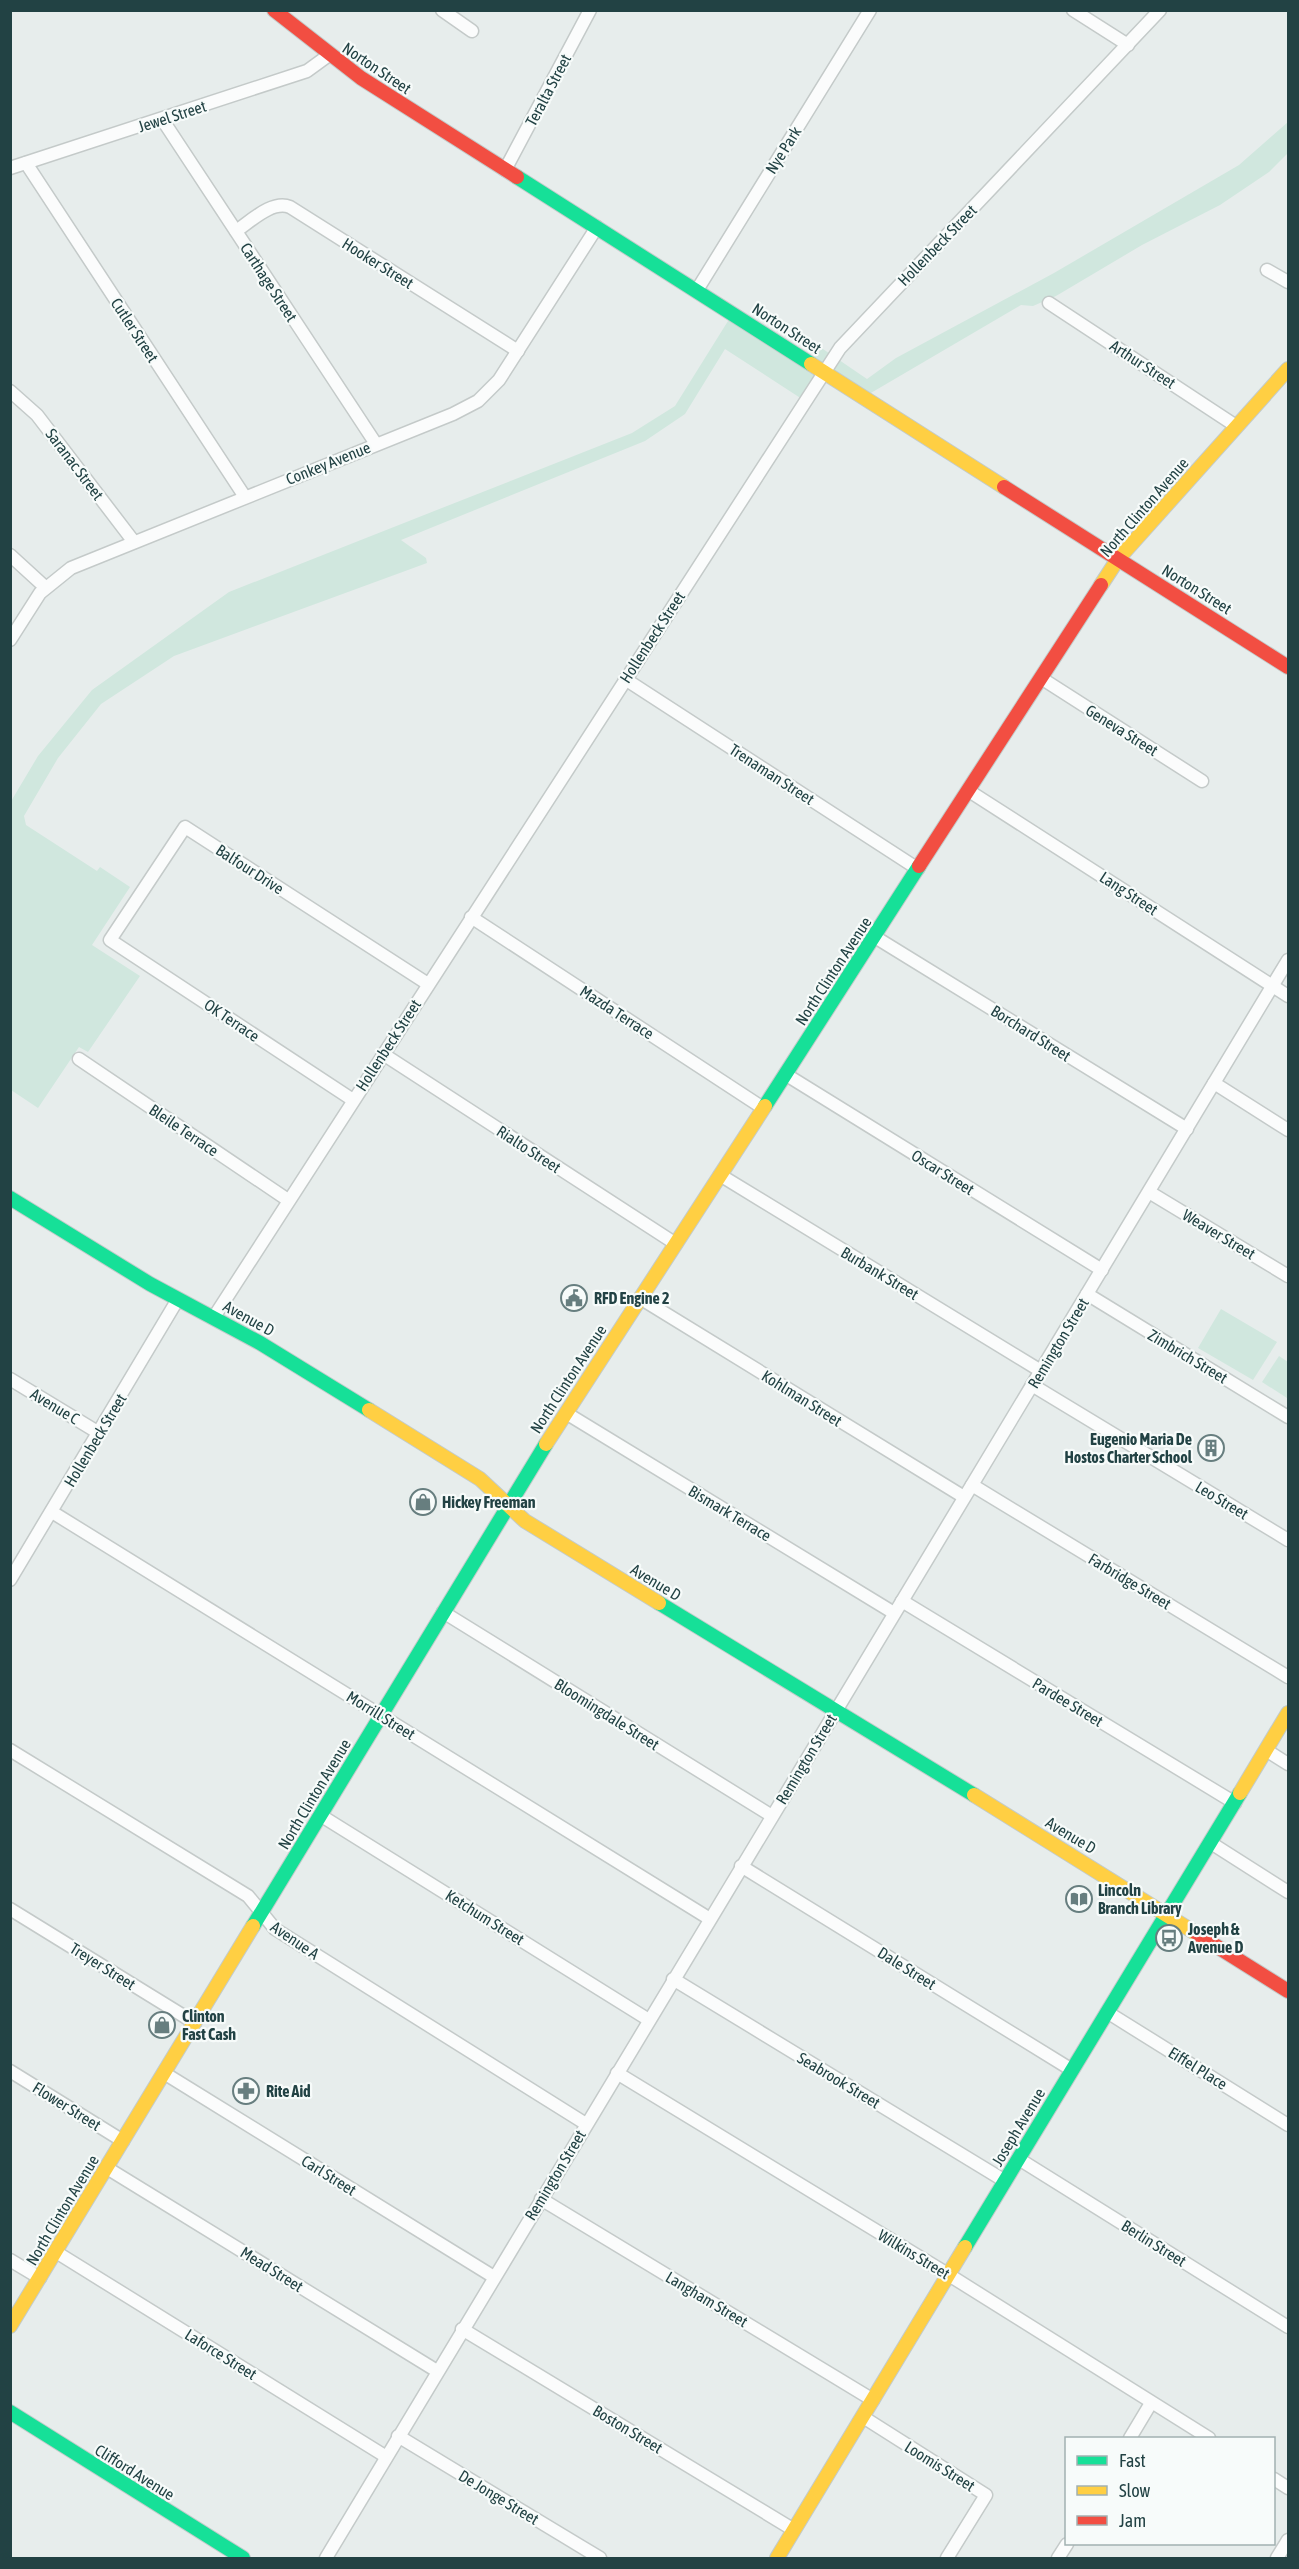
<svg xmlns="http://www.w3.org/2000/svg" width="1299" height="2569" font-family="'Asap Condensed',sans-serif">
	<rect width="100%" height="100%" fill="#e7edec"/>
	<g fill="#d0e7de">
		<path d="M1288 122V153L1269 172 1220 205 1142 245 1056 296 1033 306 1021 305 864 397 824 372 805 401 725 349 685 414 645 441 401 540 426 558 427 563 174 656 101 704 58 758 24 816 26 825 97 871 100 867 130 887 92 945 140 976 88 1052 79 1047 38 1108 11 1090 10 803 38 756 92 690 229 592 632 433 675 406 733 313 811 363 820 347 867 379 896 358 1054 273 1239 165Z"/>
		<path d="M1221 1309 1277 1342 1253 1380 1198 1348Z"/>
		<path d="M1279 1356 1288 1362 1287 1398 1262 1382Z"/>
	</g>
	<g fill="none" stroke-linecap="round" stroke-linejoin="round">
		<defs>
			<g id="street">
				<path d="M442 10 472 31"/>
				<path d="M1073 10 1128 45"/>
				<path d="M162 119 376 444"/>
				<path d="M26 163 245 497"/>
				<path d="M10 168 307 71 329 55"/>
				<path d="M505 170 590 10"/>
				<path d="M236 231C251 221 272 200 290 207L518 351"/>
				<path d="M1267 270 1288 282"/>
				<path d="M697 290 870 10"/>
				<path d="M1049 303 1236 426"/>
				<path d="M10 391 37 415 134 542"/>
				<path d="M10 555 45 587"/>
				<path d="M10 640 40 593 71 568 453 414 478 401 499 380 597 227"/>
				<path d="M1041 678 1202 781"/>
				<path d="M625 679 918 869"/>
				<path d="M969 791 1288 996"/>
				<path d="M471 917 763 1108"/>
				<path d="M875 937 1187 1129"/>
				<path d="M383 1054 676 1244"/>
				<path d="M79 1059 288 1200"/>
				<path d="M785 1074 1102 1270"/>
				<path d="M1214 1083 1288 1130"/>
				<path d="M353 1100 110 940 185 827 428 984"/>
				<path d="M720 1175 1041 1371"/>
				<path d="M1149 1192 1288 1276"/>
				<path d="M1087 1294 1288 1417"/>
				<path d="M640 1298 964 1497"/>
				<path d="M214 1317 840 348 1160 10"/>
				<path d="M10 1379 99 1433"/>
				<path d="M1032 1385 1288 1540"/>
				<path d="M566 1413 894 1613"/>
				<path d="M972 1485 1288 1677"/>
				<path d="M52 1512 710 1919"/>
				<path d="M10 1580 178 1299"/>
				<path d="M902 1601 1235 1803"/>
				<path d="M443 1612 772 1816"/>
				<path d="M10 1750 248 1896 275 1929 586 2124"/>
				<path d="M1266 1750 1288 1764"/>
				<path d="M320 1815 649 2020"/>
				<path d="M1211 1843 1288 1892"/>
				<path d="M741 1866 1072 2070"/>
				<path d="M10 1909 195 2023"/>
				<path d="M673 1979 1005 2181"/>
				<path d="M1107 2012 1288 2125"/>
				<path d="M10 2071 123 2141"/>
				<path d="M164 2073 494 2277"/>
				<path d="M617 2073 949 2275 1209 2438"/>
				<path d="M1019 2159 1288 2327"/>
				<path d="M107 2168 437 2371"/>
				<path d="M541 2199 873 2400"/>
				<path d="M56 2252 385 2456"/>
				<path d="M10 2260 40 2278"/>
				<path d="M462 2329 794 2530"/>
				<path d="M863 2417 986 2495 947 2558"/>
				<path d="M398 2436 600 2558"/>
				<path d="M1130 2438 1151 2403"/>
				<path d="M1274 2479 1288 2488"/>
				<path d="M326 2558 1288 960"/>
				<path d="M1058 2558 1067 2544"/>
				<path d="M1277 2558 1288 2540"/>
			</g>
			<g id="fast">
				<path d="M517 177 811 364"/>
				<path d="M765 1106 919 866"/>
				<path d="M10 1198 150 1284 260 1343 369 1410"/>
				<path d="M659 1603 974 1795"/>
				<path d="M253 1926 546 1444"/>
				<path d="M965 2247 1240 1793"/>
				<path d="M10 2412 243 2558"/>
			</g>
			<g id="slow">
				<path d="M811 364 1004 487"/>
				<path d="M1101 585 1118 559 1288 369"/>
				<path d="M369 1410 480 1479 525 1521 659 1603"/>
				<path d="M546 1444 765 1106"/>
				<path d="M1240 1793 1288 1713"/>
				<path d="M974 1795 1197 1934"/>
				<path d="M10 2326 253 1926"/>
				<path d="M777 2558 965 2247"/>
			</g>
			<g id="jam">
				<path d="M274 10 361 78 517 177"/>
				<path d="M1004 487 1288 667"/>
				<path d="M919 866 1101 585"/>
				<path d="M1197 1934 1288 1991"/>
			</g>
		</defs>
		<use href="#street" stroke="#c4cac9" stroke-width="15"/>
		<use href="#fast" stroke="#c3cbca" stroke-width="16"/>
		<use href="#slow" stroke="#c3cbca" stroke-width="16"/>
		<use href="#jam" stroke="#c3cbca" stroke-width="16"/>
		<use href="#street" stroke="#fbfcfc" stroke-width="12"/>
		<use href="#fast" stroke="#16e098" stroke-width="14"/>
		<use href="#slow" stroke="#ffcf43" stroke-width="14"/>
		<use href="#jam" stroke="#f24e42" stroke-width="14"/>
	</g>
	<defs>
		<symbol id="civic-ring" viewBox="-11 -11 22 22"><circle r="9.5" fill="#f7fbfa" stroke="#677e7f" stroke-width="1.5"/><path d="M-.6-6.5H3V-4.5H.6V-3L4-1V1h2V6H-6V1h2V-1L-.6-3ZM-1.2 2.5V6h2.4V2.5Z" fill="#677e7f"/></symbol>
		<symbol id="building-ring" viewBox="-11 -11 22 22"><circle r="9.5" fill="#f7fbfa" stroke="#677e7f" stroke-width="1.5"/><path d="M-4-6H4V6H1V3H-1V6H-4ZM-2.5-4.3h1.7v1.8h-1.7ZM.8-4.3h1.7v1.8H.8ZM-2.5-1h1.7V.8h-1.7ZM.8-1h1.7V.8H.8Z" fill="#677e7f"/></symbol>
		<symbol id="shop-ring" viewBox="-11 -11 22 22"><circle r="9.5" fill="#f7fbfa" stroke="#677e7f" stroke-width="1.5"/><path d="M-5-2.5h2.3a2.7 3.5 0 0 1 5.4 0H5L5.5 6h-11ZM-1.5-2.5h3a1.5 2.3 0 0 0-3 0Z" fill="#677e7f"/></symbol>
		<symbol id="library-ring" viewBox="-11 -11 22 22"><circle r="9.5" fill="#f7fbfa" stroke="#677e7f" stroke-width="1.5"/><path d="M-6-4Q-3-5.5-.7-3.5V5Q-3 3-6 4ZM6-4Q3-5.5 .7-3.5V5Q3 3 6 4Z" fill="#677e7f"/></symbol>
		<symbol id="bus-ring" viewBox="-11 -11 22 22"><circle r="9.5" fill="#f7fbfa" stroke="#677e7f" stroke-width="1.5"/><path d="M-5-6H5V4H4V6H2V4H-2V6H-4V4H-5ZM-3.5-4V0h7V-4ZM-3.5 1.2v1.5H-2V1.2ZM2 1.2v1.5H3.5V1.2Z" fill="#677e7f"/></symbol>
		<symbol id="pharmacy-ring" viewBox="-11 -11 22 22"><circle r="9.5" fill="#f7fbfa" stroke="#677e7f" stroke-width="1.5"/><path d="M-2-6h4v4h4v4h-4v4h-4v-4h-4v-4h4Z" fill="#677e7f"/></symbol>
	</defs>
	<g fill-rule="evenodd">
		<use href="#civic-ring" x="559" y="1283" width="30" height="30"/>
		<use href="#building-ring" x="1196" y="1433" width="30" height="30"/>
		<use href="#shop-ring" x="408" y="1487" width="30" height="30"/>
		<use href="#library-ring" x="1064" y="1884" width="30" height="30"/>
		<use href="#bus-ring" x="1154" y="1923" width="30" height="30"/>
		<use href="#shop-ring" x="147" y="2010" width="30" height="30"/>
		<use href="#pharmacy-ring" x="231" y="2076" width="30" height="30"/>
	</g>
	<g text-anchor="middle" stroke-width="4.5" stroke-linejoin="round" paint-order="stroke">
		<g font-size="16" fill="#224244" stroke="#f7fbfa">
			<text transform="translate(377 68) rotate(34)" y="6">Norton Street</text>
			<text transform="translate(548 90) rotate(-62)" y="6">Teralta Street</text>
			<text transform="translate(172 116) rotate(-18)" y="6">Jewel Street</text>
			<text transform="translate(783 150) rotate(-58)" y="6">Nye Park</text>
			<text transform="translate(937 245) rotate(-46)" y="6">Hollenbeck Street</text>
			<text transform="translate(378 263) rotate(32)" y="6">Hooker Street</text>
			<text transform="translate(269 282) rotate(57)" y="6">Carthage Street</text>
			<text transform="translate(787 328) rotate(33)" y="6">Norton Street</text>
			<text transform="translate(135 330) rotate(57)" y="6">Cutler Street</text>
			<text transform="translate(1143 364) rotate(33)" y="6">Arthur Street</text>
			<text transform="translate(328 463) rotate(-22)" y="6">Conkey Avenue</text>
			<text transform="translate(75 464) rotate(53)" y="6">Saranac Street</text>
			<text transform="translate(1144 507) rotate(-49)" y="6">North Clinton Avenue</text>
			<text transform="translate(1197 589) rotate(32)" y="6">Norton Street</text>
			<text transform="translate(652 637) rotate(-57)" y="6">Hollenbeck Street</text>
			<text transform="translate(1122 730) rotate(32)" y="6">Geneva Street</text>
			<text transform="translate(772 774) rotate(33)" y="6">Trenaman Street</text>
			<text transform="translate(250 869) rotate(33)" y="6">Balfour Drive</text>
			<text transform="translate(1129 893) rotate(33)" y="6">Lang Street</text>
			<text transform="translate(833 971) rotate(-57)" y="6">North Clinton Avenue</text>
			<text transform="translate(617 1012) rotate(33)" y="6">Mazda Terrace</text>
			<text transform="translate(232 1020) rotate(34)" y="6">OK Terrace</text>
			<text transform="translate(1031 1033) rotate(32)" y="6">Borchard Street</text>
			<text transform="translate(388 1045) rotate(-57)" y="6">Hollenbeck Street</text>
			<text transform="translate(184 1130) rotate(34)" y="6">Bleile Terrace</text>
			<text transform="translate(529 1149) rotate(33)" y="6">Rialto Street</text>
			<text transform="translate(943 1172) rotate(32)" y="6">Oscar Street</text>
			<text transform="translate(1219 1234) rotate(31)" y="6">Weaver Street</text>
			<text transform="translate(880 1273) rotate(31)" y="6">Burbank Street</text>
			<text transform="translate(249 1318) rotate(29)" y="6">Avenue D</text>
			<text transform="translate(1058 1343) rotate(-59)" y="6">Remington Street</text>
			<text transform="translate(1188 1356) rotate(31)" y="6">Zimbrich Street</text>
			<text transform="translate(568 1379) rotate(-57)" y="6">North Clinton Avenue</text>
			<text transform="translate(802 1398) rotate(32)" y="6">Kohlman Street</text>
			<text transform="translate(55 1406) rotate(31)" y="6">Avenue C</text>
			<text transform="translate(95 1440) rotate(-59)" y="6">Hollenbeck Street</text>
			<text transform="translate(1222 1500) rotate(31)" y="6">Leo Street</text>
			<text transform="translate(730 1513) rotate(31)" y="6">Bismark Terrace</text>
			<text transform="translate(1130 1581) rotate(31)" y="6">Farbridge Street</text>
			<text transform="translate(656 1582) rotate(31)" y="6">Avenue D</text>
			<text transform="translate(1068 1702) rotate(31)" y="6">Pardee Street</text>
			<text transform="translate(607 1714) rotate(32)" y="6">Bloomingdale Street</text>
			<text transform="translate(381 1715) rotate(32)" y="6">Morrill Street</text>
			<text transform="translate(806 1759) rotate(-59)" y="6">Remington Street</text>
			<text transform="translate(314 1794) rotate(-59)" y="6">North Clinton Avenue</text>
			<text transform="translate(1071 1835) rotate(31)" y="6">Avenue D</text>
			<text transform="translate(485 1917) rotate(32)" y="6">Ketchum Street</text>
			<text transform="translate(295 1940) rotate(34)" y="6">Avenue A</text>
			<text transform="translate(103 1966) rotate(32)" y="6">Treyer Street</text>
			<text transform="translate(907 1968) rotate(32)" y="6">Dale Street</text>
			<text transform="translate(1198 2068) rotate(32)" y="6">Eiffel Place</text>
			<text transform="translate(839 2080) rotate(31)" y="6">Seabrook Street</text>
			<text transform="translate(67 2106) rotate(32)" y="6">Flower Street</text>
			<text transform="translate(1018 2127) rotate(-59)" y="6">Joseph Avenue</text>
			<text transform="translate(329 2175) rotate(32)" y="6">Carl Street</text>
			<text transform="translate(555 2175) rotate(-59)" y="6">Remington Street</text>
			<text transform="translate(62 2210) rotate(-59)" y="6">North Clinton Avenue</text>
			<text transform="translate(1154 2243) rotate(32)" y="6">Berlin Street</text>
			<text transform="translate(914 2254) rotate(31)" y="6">Wilkins Street</text>
			<text transform="translate(272 2269) rotate(32)" y="6">Mead Street</text>
			<text transform="translate(707 2299) rotate(31)" y="6">Langham Street</text>
			<text transform="translate(221 2354) rotate(32)" y="6">Laforce Street</text>
			<text transform="translate(628 2429) rotate(31)" y="6">Boston Street</text>
			<text transform="translate(940 2466) rotate(32)" y="6">Loomis Street</text>
			<text transform="translate(135 2472) rotate(32)" y="6">Clifford Avenue</text>
			<text transform="translate(499 2497) rotate(31)" y="6">De Jonge Street</text>
		</g>
		<g font-size="16" font-weight="bold" fill="#224244" stroke="#f7fbfa" text-anchor="start">
			<text x="594" y="1304">RFD Engine 2</text>
			<text x="1192" y="1445" text-anchor="end">Eugenio Maria De<tspan x="1192" dy="18">Hostos Charter School</tspan></text>
			<text x="442" y="1508">Hickey Freeman</text>
			<text x="1098" y="1896">Lincoln<tspan x="1098" dy="18">Branch Library</tspan></text>
			<text x="1188" y="1935">Joseph &amp;<tspan x="1188" dy="18">Avenue D</tspan></text>
			<text x="182" y="2022">Clinton<tspan x="182" dy="18">Fast Cash</tspan></text>
			<text x="266" y="2097">Rite Aid</text>
		</g>
	</g>
	<rect width="1299" height="2569" fill="none" stroke="#224244" stroke-width="24"/>
	<rect x="1065" y="2437" width="210" height="108" fill="#f7fbfa" stroke="#a2b1b1" stroke-width="1.5"/>
	<rect x="1077" y="2456" width="30" height="9" fill="#16e098" stroke="#a2b1b1" stroke-width="1.5"/>
	<text x="1119" y="2467" font-size="18" fill="#224244">Fast</text>
	<rect x="1077" y="2486" width="30" height="9" fill="#ffcf43" stroke="#a2b1b1" stroke-width="1.5"/>
	<text x="1119" y="2497" font-size="18" fill="#224244">Slow</text>
	<rect x="1077" y="2516" width="30" height="9" fill="#f24e42" stroke="#a2b1b1" stroke-width="1.5"/>
	<text x="1119" y="2527" font-size="18" fill="#224244">Jam</text>
</svg>
